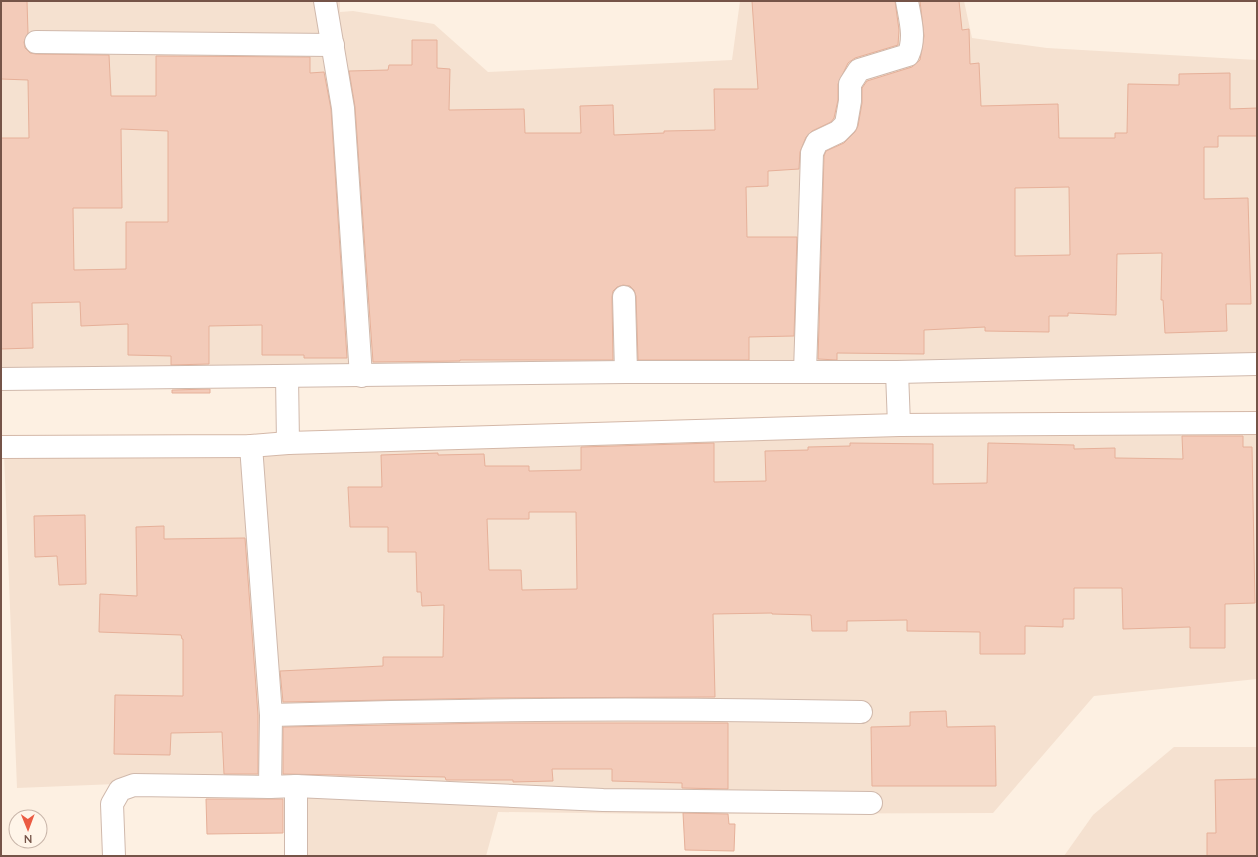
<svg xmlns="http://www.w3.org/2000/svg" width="1258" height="857" font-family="Lato,sans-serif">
	<rect width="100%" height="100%" fill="#fdf0e2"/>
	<g fill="#f5e1d0">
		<path d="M1 1H340V12L353 11 434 24 488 72 732 60 740 1H964L972 38 1047 48 1257 60V360L689 368 1 369Z"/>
		<path d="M1257 431V679L1094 696 993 813 659 814 498 812 486 856H297L293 783 240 779 17 788 4 453 648 437Z"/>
		<path d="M1174 747H1257V856H1064L1093 815Z"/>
	</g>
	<g fill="#f3cbb9" stroke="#e6b099" fill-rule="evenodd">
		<path d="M1 1H27L28 33 24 42 25 48 30 53 36 54 109 55 111 96H156V56L310 57V73L324 72 331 109 347 358H304V355H262V325L209 326V364L171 365V356L128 355V324L81 326 80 302 32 303 33 348 1 349V138H29L28 80 1 79ZM121 129 168 131V222H126V269L74 270 73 208H122Z"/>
		<path d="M752 1H895L899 30 898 45 855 58 848 63 838 84V100L834 118 831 122 812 131 806 137 800 152 799 169 768 171V186L746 187 747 237H797L794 336 749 337V360H638L636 296 634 290 630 286 623 285 617 287 613 291 612 297 613 360H460V361L373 362 355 107 349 71 388 70 389 65H412V40H437V68L450 69 449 110 524 109 525 133H581L580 106 613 105 614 135 664 133V131L715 130 714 89H758Z"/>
		<path d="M920 1H959L962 30 969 29 970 64 979 63 981 106 1058 104 1059 138H1115V133H1127L1128 84 1179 85V74L1230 73V109L1257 108V136H1218V147H1204V199L1248 198 1251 304H1226L1227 331 1165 333 1163 300H1161L1162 253 1117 254 1116 315 1068 313V316H1049V332L985 331V327L924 330V354L837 353V360L818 359 824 156 826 151 844 143 855 132 858 126 862 103V88L867 81 912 67 920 60 924 36ZM1069 187 1070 255 1015 256V188Z"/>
		<path d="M210 389V393H172V390Z"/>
		<path d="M1182 436H1243V447H1252L1255 603 1225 604V648H1190V627L1123 629 1122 588H1074V619H1063V627L1025 626V654H980V632L907 631V620L847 621V631H812L811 615 772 614V613L713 614 715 697 492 698 283 702 280 671 383 666V657H443L444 605 422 606 421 592H417L416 552H388V527H350L348 487H382L381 455 438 453V455L484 454 485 466H529V471L581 470V447L714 443V482L766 481 765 451 808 450V447L850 446V443L933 444V484L987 483 988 443 1074 445V449L1115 448V458H1117L1183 459ZM529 512H576L577 589 522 590 521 570H489L487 519H529Z"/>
		<path d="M85 515 86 584 59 585 57 556 35 557 34 516Z"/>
		<path d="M164 526V539L245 538 258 715V774H224L222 732 171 733 170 755 114 754 115 695 183 696V639H182L181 635 99 632 100 594 137 596 136 527Z"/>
		<path d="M946 711 947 727 995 726 996 786H872L871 727 910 726V712Z"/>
		<path d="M492 723H728V789L682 788V783L612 781V769H552L553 781 513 782V780H446L445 777 283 774V727Z"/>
		<path d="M1257 779V856H1207V833H1216L1215 780Z"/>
		<path d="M206 799H283V833L207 834Z"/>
		<path d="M683 813 728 814 729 824H735L734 851 685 850Z"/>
	</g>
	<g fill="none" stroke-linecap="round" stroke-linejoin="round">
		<defs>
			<g id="street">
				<path d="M325 1 343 108 361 376"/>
				<path d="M36 42 333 45"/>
				<path d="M624 297 626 372"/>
				<path d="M805 372 812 153 817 142 838 132 846 124 850 101V84L859 70 908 55C916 38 910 19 907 1"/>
				<path d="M897 372 899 425"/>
				<path d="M287 376 288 443"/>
				<path d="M1 379 626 372H897L1257 364"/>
				<path d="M251 446 271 715 270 787 296 786 603 800 871 803"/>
				<path d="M271 715C467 709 664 708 861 712"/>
				<path d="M114 856 112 804 120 790 134 785 270 787"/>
				<path d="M296 856V786"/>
			</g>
			<path id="secondary" d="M1 447 251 446 288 443 899 425 1257 423"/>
		</defs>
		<use href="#street" stroke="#d0b9ac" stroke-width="24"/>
		<use href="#secondary" stroke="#d4b8a8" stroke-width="24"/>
		<use href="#street" stroke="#fff" stroke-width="22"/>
		<use href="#secondary" stroke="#fff" stroke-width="22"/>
	</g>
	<rect width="1258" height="857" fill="none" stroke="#755448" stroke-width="4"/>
	<g transform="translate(28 829) rotate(179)"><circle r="19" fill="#fff5e9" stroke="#c8b5a9"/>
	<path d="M0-3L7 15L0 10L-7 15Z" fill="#eb5b43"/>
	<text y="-6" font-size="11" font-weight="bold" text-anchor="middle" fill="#755448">N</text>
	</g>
</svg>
